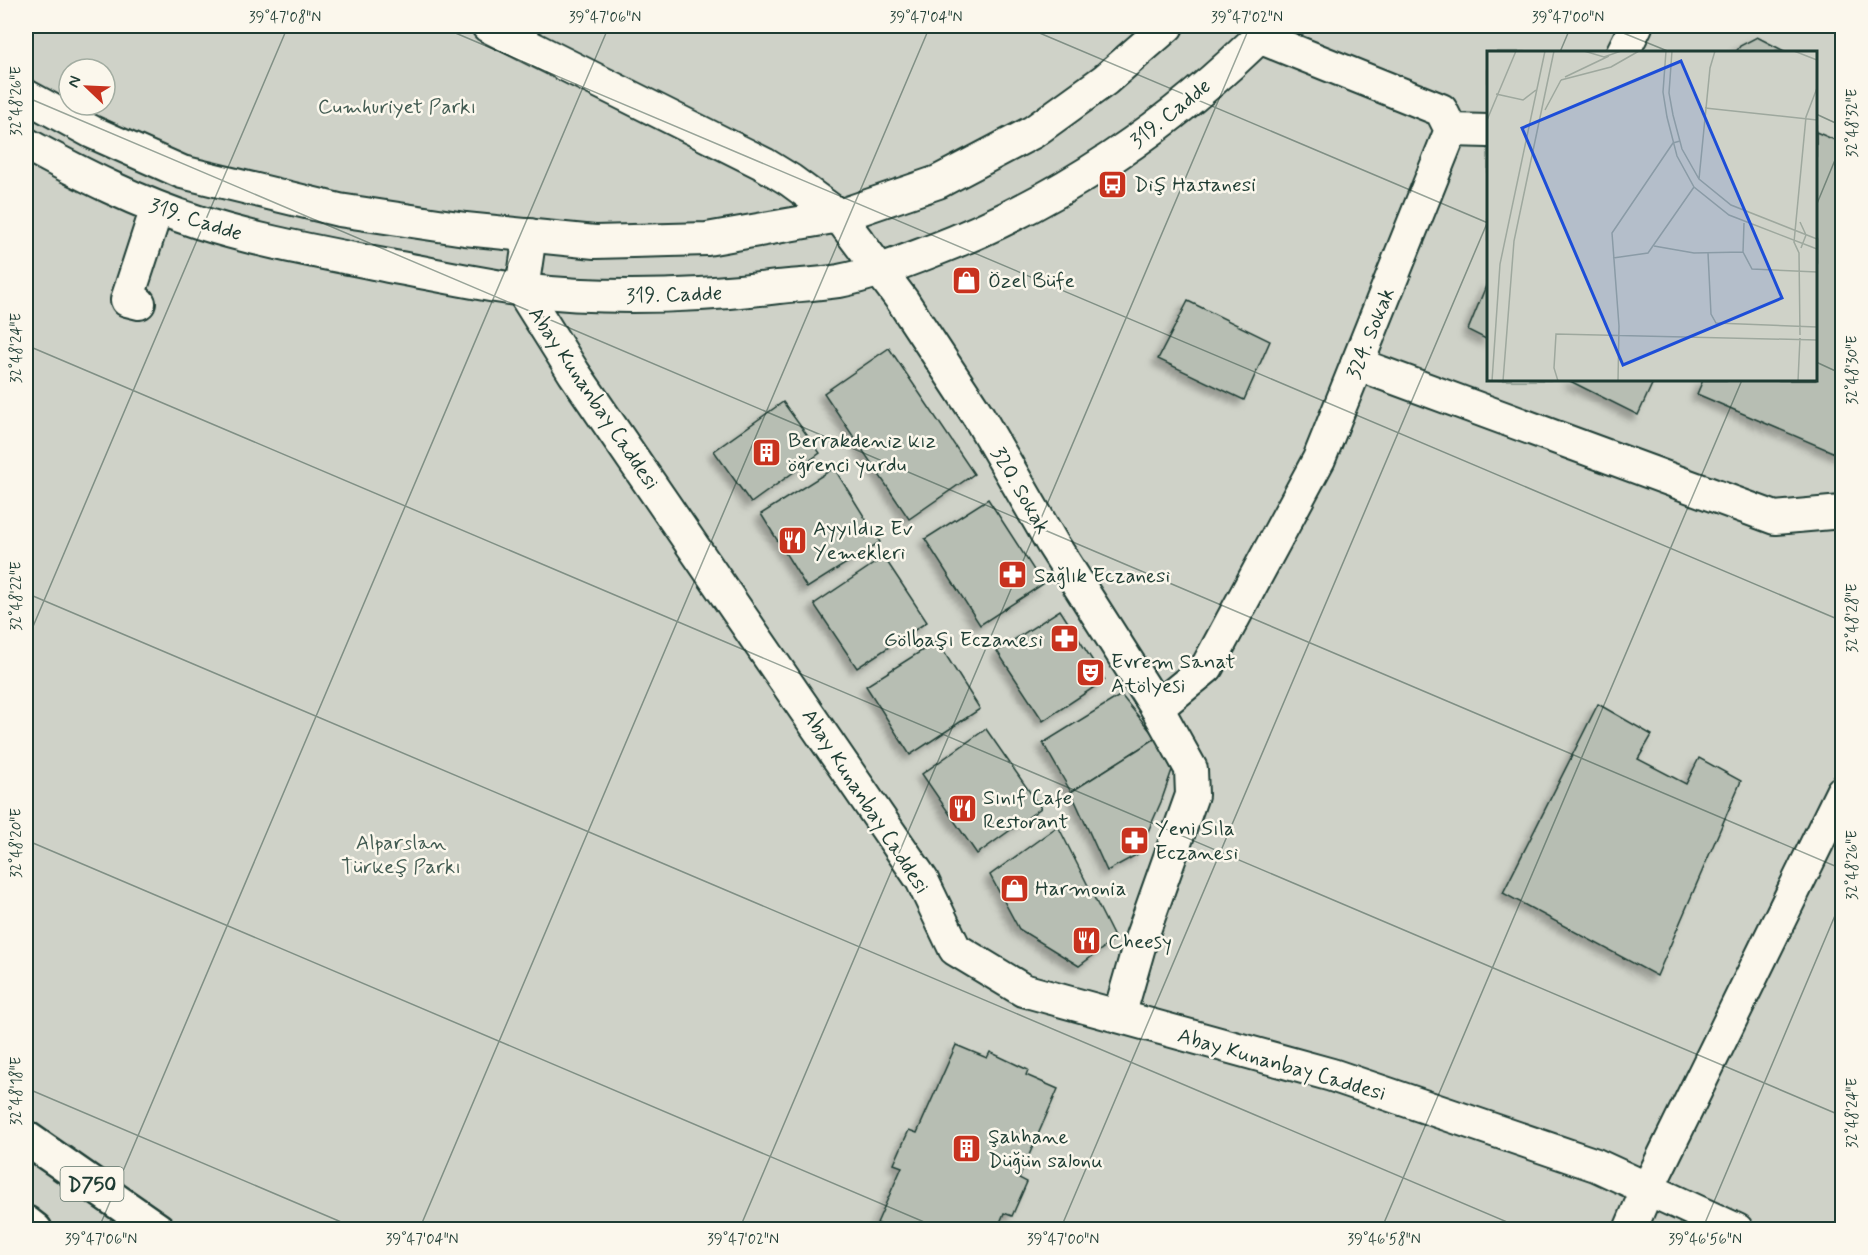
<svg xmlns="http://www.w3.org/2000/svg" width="1868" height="1255" font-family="Mynerve,sans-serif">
	<defs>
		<filter id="shadow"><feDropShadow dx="-5.5" dy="5.5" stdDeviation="3" flood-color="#0004"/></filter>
	</defs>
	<rect width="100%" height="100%" fill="#f2f0e5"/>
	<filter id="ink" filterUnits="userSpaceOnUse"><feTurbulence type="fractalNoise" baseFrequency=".0167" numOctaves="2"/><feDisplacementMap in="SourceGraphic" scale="12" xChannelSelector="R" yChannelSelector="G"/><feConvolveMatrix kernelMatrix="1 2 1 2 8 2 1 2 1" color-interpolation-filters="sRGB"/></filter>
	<g filter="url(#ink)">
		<path fill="#cfd2c8" stroke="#77887e" stroke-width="1.5" fill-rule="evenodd" d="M26 26H1842V1229H26ZM1488 52H1816V380H1488ZM69 69H105V105H69Z"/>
		<g fill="#b7beb3" stroke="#1f3d34" stroke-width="1.5" filter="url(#shadow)">
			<path d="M1757 37 1786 52H1736L1740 46Z"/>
			<path d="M1816 132 1842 143V456L1697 394 1703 380H1816Z"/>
			<path d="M1488 281V340L1468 330Z"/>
			<path d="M1188 301 1270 341 1244 400 1158 359Z"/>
			<path d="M889 348 974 474 909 519 824 393Z"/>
			<path d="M1568 380H1654L1638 415Z"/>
			<path d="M783 402 820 453 751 503 714 451Z"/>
			<path d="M834 468 880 542 807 588 761 514Z"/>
			<path d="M988 499 1043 584 980 625 925 539Z"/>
			<path d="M884 557 927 622 857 668 814 604Z"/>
			<path d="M1060 610 1105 680 1043 721 997 651Z"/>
			<path d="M937 641 980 709 910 755 866 686Z"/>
			<path d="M1121 695 1156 738 1071 792 1043 743Z"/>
			<path d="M1598 704 1652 735 1638 759 1686 784 1699 758 1741 781 1657 976 1503 893Z"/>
			<path d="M986 729 1041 808 977 854 922 774Z"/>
			<path d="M1156 738 1172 770 1161 802 1138 854 1107 871 1071 792Z"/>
			<path d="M1058 826 1115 939 1079 966 1019 929 990 875Z"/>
			<path d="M956 1045 987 1058 990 1052 1028 1070 1026 1075 1058 1089 1019 1178 1027 1182 1012 1216 1004 1213 997 1230H893L877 1223 902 1167 894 1164 909 1130 917 1133Z"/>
		</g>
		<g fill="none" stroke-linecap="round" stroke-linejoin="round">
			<defs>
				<g id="minor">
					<path d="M488 26 764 164 790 180 839 216 902 300 979 417 1052 543 1157 708 1191 769 1192 795 1142 936 1119 1016"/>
					<path d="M1623 52 1636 26"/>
					<path d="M26 96 92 132 182 172 339 210 465 229 595 242 707 239 839 216 938 182 1033 132 1105 80 1167 26"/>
					<path d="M1451 130 1488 131"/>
					<path d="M26 144C81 174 138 203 198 222 260 242 325 253 389 266 433 274 477 284 522 290 608 300 693 297 778 287 798 285 819 284 839 281 870 275 900 263 929 252 1058 203 1174 124 1270 26"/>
					<path d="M530 235 522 290 574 373 922 880 955 949 1023 990 1332 1075 1596 1165 1737 1230"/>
					<path d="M139 303 127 300 157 208"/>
					<path d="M1357 364 1775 518 1842 512"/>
					<path d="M1157 708 1207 667 1319 459 1451 130 1441 110 1259 37"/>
					<path d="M1630 1230 1647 1190 1842 792"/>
				</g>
				<g id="highway">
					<path d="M26 1138 158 1230"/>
					<path d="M26 1223 35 1230"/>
				</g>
			</defs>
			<use href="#minor" stroke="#1f3d34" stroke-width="36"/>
			<use href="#highway" stroke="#1f3d34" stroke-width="38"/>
			<use href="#minor" stroke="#fbf7ec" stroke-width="32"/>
			<use href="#highway" stroke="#fbf7ec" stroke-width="33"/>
		</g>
	</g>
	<path fill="none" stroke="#1f3d34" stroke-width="1.5" stroke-opacity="0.45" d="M439 26 1842 621M1023 26 1488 223M1606 26 1670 52M1560 52 1571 26M26 97 1842 869M1816 114 1842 126M1816 206 1842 143M26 345 1842 1116M1816 362 1842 374M26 593 1526 1230M26 643 288 26M26 840 943 1230M26 1088 360 1230M98 1230 609 26M419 1230 930 26M739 1230 1250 26M1060 1230 1488 221M1381 1230 1742 380M1702 1230 1842 899"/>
	<defs>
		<symbol id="bus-square" viewBox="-11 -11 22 22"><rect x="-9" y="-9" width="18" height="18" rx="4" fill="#c8321e" stroke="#fbf7ec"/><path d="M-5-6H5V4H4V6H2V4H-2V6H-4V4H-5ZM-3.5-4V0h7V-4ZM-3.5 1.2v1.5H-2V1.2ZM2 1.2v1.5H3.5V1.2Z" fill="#fff"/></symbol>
		<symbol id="shop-square" viewBox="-11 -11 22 22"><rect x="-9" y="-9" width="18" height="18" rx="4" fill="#c8321e" stroke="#fbf7ec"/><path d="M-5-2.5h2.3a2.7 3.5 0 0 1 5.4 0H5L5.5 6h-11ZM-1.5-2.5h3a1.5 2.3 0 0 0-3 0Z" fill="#fff"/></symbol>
		<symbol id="building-square" viewBox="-11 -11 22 22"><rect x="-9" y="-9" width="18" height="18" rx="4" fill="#c8321e" stroke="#fbf7ec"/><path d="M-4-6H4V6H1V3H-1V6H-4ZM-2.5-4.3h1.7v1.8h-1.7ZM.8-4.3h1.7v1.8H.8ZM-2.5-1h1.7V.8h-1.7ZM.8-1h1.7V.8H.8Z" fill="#fff"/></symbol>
		<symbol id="restaurant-square" viewBox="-11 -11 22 22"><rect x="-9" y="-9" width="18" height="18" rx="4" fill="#c8321e" stroke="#fbf7ec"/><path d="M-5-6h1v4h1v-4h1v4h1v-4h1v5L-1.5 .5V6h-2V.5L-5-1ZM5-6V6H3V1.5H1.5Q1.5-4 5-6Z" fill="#fff"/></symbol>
		<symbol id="pharmacy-square" viewBox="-11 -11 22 22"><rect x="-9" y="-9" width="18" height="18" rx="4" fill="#c8321e" stroke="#fbf7ec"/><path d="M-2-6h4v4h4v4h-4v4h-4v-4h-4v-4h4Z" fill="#fff"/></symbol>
		<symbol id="theatre-square" viewBox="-11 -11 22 22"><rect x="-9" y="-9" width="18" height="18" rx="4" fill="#c8321e" stroke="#fbf7ec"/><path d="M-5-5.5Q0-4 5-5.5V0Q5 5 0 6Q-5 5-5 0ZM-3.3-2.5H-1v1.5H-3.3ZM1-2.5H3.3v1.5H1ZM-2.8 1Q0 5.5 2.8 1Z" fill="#fff"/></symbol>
	</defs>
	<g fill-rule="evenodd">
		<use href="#bus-square" x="1096" y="168" width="33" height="33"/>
		<use href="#shop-square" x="950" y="264" width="33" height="33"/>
		<use href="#building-square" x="750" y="436" width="33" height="33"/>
		<use href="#restaurant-square" x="776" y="524" width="33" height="33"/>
		<use href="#pharmacy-square" x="996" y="558" width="33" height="33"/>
		<use href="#pharmacy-square" x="1048" y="622" width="33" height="33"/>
		<use href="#theatre-square" x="1074" y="656" width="33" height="33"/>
		<use href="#restaurant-square" x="946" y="792" width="33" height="33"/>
		<use href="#pharmacy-square" x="1118" y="824" width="33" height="33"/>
		<use href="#shop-square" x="998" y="872" width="33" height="33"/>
		<use href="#restaurant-square" x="1070" y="924" width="33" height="33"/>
		<use href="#building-square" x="950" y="1132" width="33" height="33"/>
	</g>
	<g text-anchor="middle" stroke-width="5" stroke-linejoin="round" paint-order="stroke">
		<rect fill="#fbf7ec" stroke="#61756b" stroke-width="1.5" x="60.5" y="1167" width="63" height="34" rx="4.5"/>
		<g font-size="20" font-weight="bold" fill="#1f3d34">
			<text x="92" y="1191">D750</text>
		</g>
		<g font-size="21" fill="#425b52" stroke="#fbf7ec">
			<text x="397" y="113">Cumhuriyet Parkı</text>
			<text x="401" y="849">Alparslan<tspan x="401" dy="24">Türkeş Parkı</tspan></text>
		</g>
		<g font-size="21" fill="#1f3d34" stroke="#fbf7ec">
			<text transform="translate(1170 113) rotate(-39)" y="7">319. Cadde</text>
			<text transform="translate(196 219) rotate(18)" y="7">319. Cadde</text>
			<text transform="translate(674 294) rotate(-2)" y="7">319. Cadde</text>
			<text transform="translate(1370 333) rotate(-68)" y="7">324. Sokak</text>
			<text transform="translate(594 398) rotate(56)" y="7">Abay Kunanbay Caddesi</text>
			<text transform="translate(1021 490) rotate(60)" y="7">320. Sokak</text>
			<text transform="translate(866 801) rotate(57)" y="7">Abay Kunanbay Caddesi</text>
			<text transform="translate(1282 1064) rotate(16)" y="7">Abay Kunanbay Caddesi</text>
		</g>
		<g font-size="21" fill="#1f3d34" stroke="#fbf7ec" text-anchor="start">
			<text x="1134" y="191">Diş Hastanesi</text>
			<text x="988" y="287">Özel Büfe</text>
			<text x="788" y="447">Berrakdeniz kız<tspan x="788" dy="24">öğrenci yurdu</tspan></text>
			<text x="813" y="535">Ayyıldız Ev<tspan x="813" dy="24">Yemekleri</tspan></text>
			<text x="1034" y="582">Sağlık Eczanesi</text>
			<text x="1043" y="646" text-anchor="end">Gölbaşı Eczanesi</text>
			<text x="1111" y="668">Evrem Sanat<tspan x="1111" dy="24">Atölyesi</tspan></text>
			<text x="983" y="804">Sınıf Cafe<tspan x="983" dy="24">Restorant</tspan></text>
			<text x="1155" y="835">Yeni Sıla<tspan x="1155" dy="24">Eczanesi</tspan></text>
			<text x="1035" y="895">Harmonia</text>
			<text x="1108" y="948">Cheesy</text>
			<text x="988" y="1143">Şahhane<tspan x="988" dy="24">Düğün salonu</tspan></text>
		</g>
	</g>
	<g transform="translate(1487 51)">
		<rect width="330" height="330" fill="#f2f0e5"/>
		<path d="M0 0H330V330H0Z" fill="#cfd2c8"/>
		<path fill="none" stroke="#9ea89e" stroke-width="1.5" d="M97 0 117 6 134 0M179 0 176 41 180 66 190 105 207 136 242 164 330 198M185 0 182 42 186 64 195 98 212 128 244 154 330 188M307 0 330 9M78 26 122 5M74 29 124 16 152 0M9 43 36 49 49 39M218 57 330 69M58 59 74 29M0 69 29 0M212 128 223 17 228 0M313 171 319 184 314 197M167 195 207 202 256 201 257 172M256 201 265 218 330 221M221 202 224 263 229 272 330 276M126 207 161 202 207 136M313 284 312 202 307 191 319 66 330 37M5 330 13 213 58 0M16 330 27 190 67 0M71 330 67 317 69 283 330 289M131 330 132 275 125 182 186 92 193 90M311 330 313 287"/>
		<path fill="#1d4ed8" fill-opacity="0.15" stroke="#1d4ed8" stroke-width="3" d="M194 10 295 247 136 314 35 77Z"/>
		<rect width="330" height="330" fill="none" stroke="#1f3d34" stroke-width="3"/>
	</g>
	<rect width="1868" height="1255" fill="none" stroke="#fbf7ec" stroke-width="66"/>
	<g transform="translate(87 87) rotate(293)"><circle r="28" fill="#fbf7ec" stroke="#a3ada2" stroke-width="1.5"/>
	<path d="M0-4.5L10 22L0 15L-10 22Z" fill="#c8321e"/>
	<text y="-9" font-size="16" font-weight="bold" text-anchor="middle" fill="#1f3d34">N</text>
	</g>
	<rect x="33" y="33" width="1802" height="1189" fill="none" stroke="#1f3d34" stroke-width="2"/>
	<g font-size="15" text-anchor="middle" fill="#1f3d34">
		<text x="285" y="22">39°47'08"N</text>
		<text x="605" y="22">39°47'06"N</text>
		<text x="926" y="22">39°47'04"N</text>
		<text x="1247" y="22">39°47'02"N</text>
		<text x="1568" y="22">39°47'00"N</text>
		<text transform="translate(16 101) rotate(-90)" y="5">32°48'26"E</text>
		<text transform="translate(1852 123) rotate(-90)" y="5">32°48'32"E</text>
		<text transform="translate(16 348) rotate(-90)" y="5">32°48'24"E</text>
		<text transform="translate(1852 370) rotate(-90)" y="5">32°48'30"E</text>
		<text transform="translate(16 596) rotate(-90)" y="5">32°48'22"E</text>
		<text transform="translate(1852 618) rotate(-90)" y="5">32°48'28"E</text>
		<text transform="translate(16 843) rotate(-90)" y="5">32°48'20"E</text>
		<text transform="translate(1852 865) rotate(-90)" y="5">32°48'26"E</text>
		<text transform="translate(16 1091) rotate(-90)" y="5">32°48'18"E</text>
		<text transform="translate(1852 1113) rotate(-90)" y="5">32°48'24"E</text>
		<text x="101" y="1244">39°47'06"N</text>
		<text x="422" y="1244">39°47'04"N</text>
		<text x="743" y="1244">39°47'02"N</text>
		<text x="1063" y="1244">39°47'00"N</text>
		<text x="1384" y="1244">39°46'58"N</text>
		<text x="1705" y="1244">39°46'56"N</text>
	</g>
</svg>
